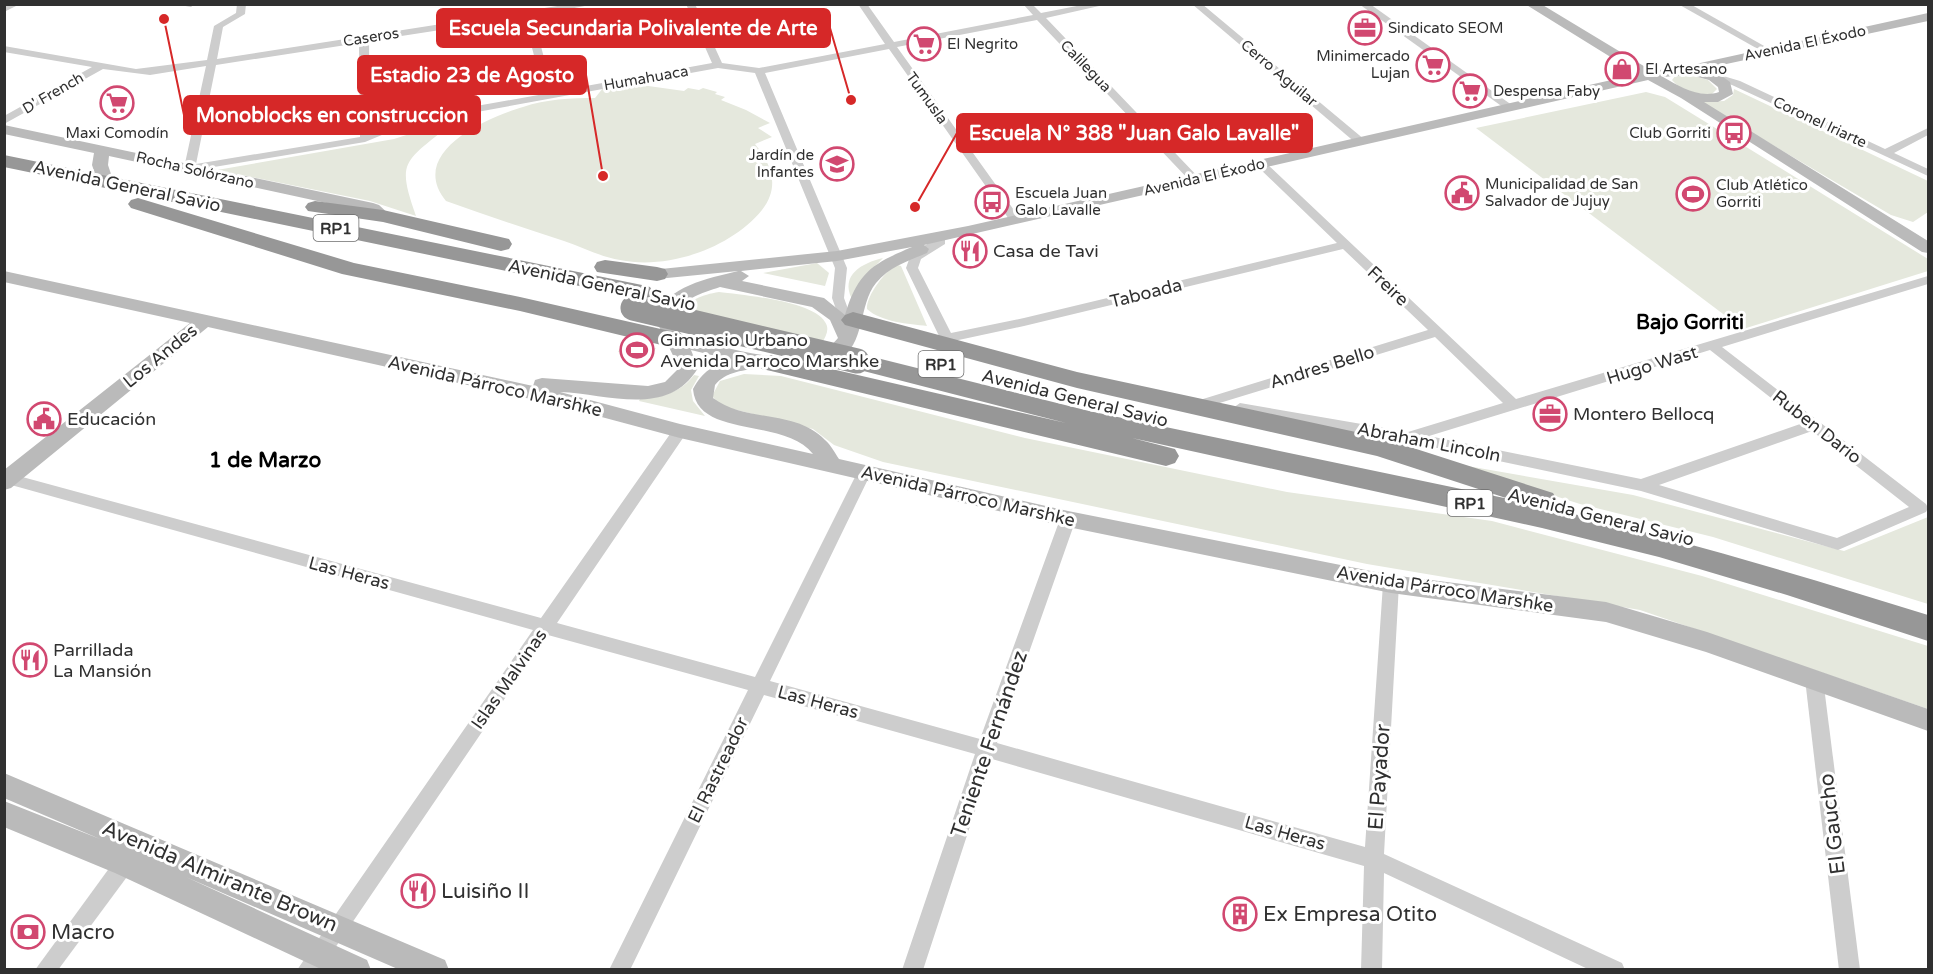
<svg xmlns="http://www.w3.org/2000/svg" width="1933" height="974" font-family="'Varela Round',sans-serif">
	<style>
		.green { fill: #e5e8dd }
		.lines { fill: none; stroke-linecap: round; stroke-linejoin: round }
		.street { fill: #cdcdcd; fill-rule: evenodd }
		.secondary { fill: #bababa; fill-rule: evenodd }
		.highway { fill: #979797; fill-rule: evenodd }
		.highway-bridge { stroke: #979797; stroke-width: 25 }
		.labels { text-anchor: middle; stroke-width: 6; stroke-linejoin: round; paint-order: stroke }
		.far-poi-label { font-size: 15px; fill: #303030; stroke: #fff; text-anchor: start }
		.far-street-label { font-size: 15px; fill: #303030; stroke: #fff }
		.shield { fill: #fff; stroke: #6e6e6e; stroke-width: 1.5 }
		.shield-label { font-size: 16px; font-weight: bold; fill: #303030 }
		.street-label { font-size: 18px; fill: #303030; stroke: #fff }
		.poi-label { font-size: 18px; fill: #303030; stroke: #fff; text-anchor: start }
		.neighbourhood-label { font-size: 20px; font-weight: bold; fill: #000; stroke: #fff }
		.quarter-label { font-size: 21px; font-weight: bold; fill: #000; stroke: #fff }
		.near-street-label { font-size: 21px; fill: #303030; stroke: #fff }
		.near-poi-label { font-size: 21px; fill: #303030; stroke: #fff; text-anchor: start }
		.leader { fill: none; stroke: #d62828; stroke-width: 2 }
		.callout-dot { fill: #d62828; stroke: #fff; stroke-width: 2 }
		.callout { fill: #d62828; stroke: #d62828; stroke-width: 2 }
		.callout-label { font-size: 20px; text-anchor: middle; font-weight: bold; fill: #fff }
	</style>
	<rect width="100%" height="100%" fill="#fff"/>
	<g class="green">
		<path d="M1687,74l21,6 9,9 -5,5c-14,1 -31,-3 -40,-14l4,-5z"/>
		<path d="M627,83l57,8 4,-3 11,2 4,-2 14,4 -2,2 10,3 -4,3 25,10 24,13 -12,5 14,9 -17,7c17,21 25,43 7,66 -31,38 -94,60 -142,50 -19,-3 -38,-13 -56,-19 -40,-13 -79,-26 -118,-40 -39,-48 39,-83 77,-94 23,-8 48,-9 72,-9l8,-10 19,2z"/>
		<polygon points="1734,89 1928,181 1928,212 1913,222 1891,215 1700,102 1724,101 1733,95"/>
		<polygon points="1646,92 1665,97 1928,259 1928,271 1743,329 1476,128"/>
		<path d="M443,126l1,4c-42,33 -46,34 -28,86l-46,-15 -153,-31 177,-31 37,-12z"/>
		<path d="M883,258l-23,24 -8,17c-12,-24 10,-36 31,-41z"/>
		<polygon points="817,263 829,273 825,286 763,273"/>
		<path d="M898,265l3,1 26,60c-18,-2 -46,-4 -60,-17 -1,-13 19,-40 31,-44z"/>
		<path d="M719,292c24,3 94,9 106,30 5,7 1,14 -3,21l-42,11 -77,-16 -12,-5 -10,-17c7,-17 21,-21 38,-24z"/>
		<polygon points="625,341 656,348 648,358 618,352"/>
		<polygon points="744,374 781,376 1025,438 1287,492 1492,521 1702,576 1928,646 1928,709 1640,610 1367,564 883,462 834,445 813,429 721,406 712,396 720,381"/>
		<path d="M694,375l5,1 -8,14 2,11 12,15 -66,-15 1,-2c20,-1 42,-7 54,-24z"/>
		<polygon points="1456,464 1633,495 1844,551 1928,517 1928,604 1713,537 1580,504"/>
	</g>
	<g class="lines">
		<g class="street">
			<polygon points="17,4 16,6 4,12 4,5"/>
			<polygon points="174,4 195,4 191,7"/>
			<path d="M237,4h9l-1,10 -22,13 -6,32 353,-55h25l-62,12 20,76 159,-29 -26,-59h9l27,59 37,5 126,-24 -27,-40h9l27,38 139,-27 -10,-11h9l9,9 46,-9h21l-62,14 155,162 -6,3 -4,-1 -154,-162 -140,27 124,173 -6,4 -4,-2 -122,-173 -124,24 82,195 -3,30 8,22 2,14 -7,4 -7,-4v-14l-8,-22 3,-30 -80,-195 -37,-5 -312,57 -41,17 -175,29 -6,-3 22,-102 -56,9 -47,-6 -99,55v-8l88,-49 -88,-15v-6l132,23 71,-9 7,-34 22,-13zM524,17l20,77 -141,25 -33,14 -1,-92zM359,43l1,94 -164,27 20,-99z"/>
			<polygon points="1192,4 1202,4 1365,140 1365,144 1357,144"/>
			<polygon points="1359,4 1370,4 1516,108 1507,110"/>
			<polygon points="1678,4 1690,4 1773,51 1765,53"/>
			<polygon points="1710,72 1740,81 1885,149 1928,128 1928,135 1894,153 1928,169 1928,176 1732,85 1707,77 1707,73"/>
			<path d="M1262,162l4,1 250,236 412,-123v8l-206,63 204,157 2,4 -2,4 -88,38 -197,-59 -232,-49 -169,-29 -7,-5 7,-5 168,29 95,-29 -68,-66 -222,68h-10l-2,-3 2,-3 225,-69 -85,-81 -319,77 -70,15 -1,7 -5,1 -7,-4 -1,-7 -34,-70 5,-14 26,-16h8v6l-24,15 -3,9 33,65 73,-15 313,-75 -79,-76 -2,-2zM1710,350l93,73 -162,56 -212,-43zM1812,431l97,76 -72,31 -178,-53z"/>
			<polygon points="680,426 687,431 685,435 557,623 755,677 859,469 869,469 871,473 770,681 980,739 1060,519 1063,515 1073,515 1076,519 997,743 1365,847 1383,584 1385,579 1391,577 1397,579 1399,584 1384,854 1622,963 1625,970 1590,970 1384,873 1382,970 1361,970 1364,866 992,759 923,970 902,970 975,754 764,695 630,970 609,970 748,690 548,635 320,970 297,970 533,630 4,483 4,472 541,618 675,427"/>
			<polygon points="1814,671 1820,674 1823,679 1860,970 1839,970 1805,679 1808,674"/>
			<polygon points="128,849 135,852 138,859 135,866 58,970 35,970 121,852"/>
		</g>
		<g class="secondary">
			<path d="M1525,4h16l111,67 30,-4 246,-54v8l-225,48 16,5 11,8 3,12 -15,8h-14l224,139v12l-6,-1 -241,-154 -33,-18 -724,165 5,4 -2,4c-19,8 -38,14 -51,30 -18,22 -10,62 -38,77 -35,18 -99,-4 -123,25l-2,13c33,25 82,11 112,42 6,5 10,13 14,19l229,52 323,64 215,27 101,30 221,77v22l-222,-79 -100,-30 -215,-29 -323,-66 -388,-89 -127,-34 -345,-77 -197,161 -7,2v-20l186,-147 -186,-41v-11l529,115 2,-6 7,-2 106,8 17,-4 14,-14 -24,-50c13,-33 52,-39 83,-47l-81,8 -6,-1 -3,-4 3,-4 186,-19 131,-25 670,-152zM1690,75l19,5 9,7 1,5c-20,7 -40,-6 -56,-15zM912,247c-40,17 -54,25 -67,68l-21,-17 -82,-17 7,-5 -8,-5 96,-10zM720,287l92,20 18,13 8,18c-31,39 -114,8 -156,-2l-9,-18c7,-19 29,-25 47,-31zM691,350l41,10c-19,5 -29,11 -39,29 4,50 91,28 120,65l-133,-30 -120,-32c49,2 108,26 138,-24z"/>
			<polygon points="4,125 373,203 379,205 391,216 383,221 368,212 109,156 108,165 113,180 105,185 97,180 92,165 94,153 4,134"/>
			<polygon points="4,773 445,960 449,970 400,970 186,877 367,960 371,970 323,970 115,873 4,827 4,801 100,839 4,798"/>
		</g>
		<g class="highway">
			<polygon points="4,155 642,285 650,287 653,292 650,297 642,299 4,167"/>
			<polygon points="138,198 354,263 520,297 674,332 682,334 686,340 682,346 674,348 520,311 342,274 131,208 128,204 131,200"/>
			<polygon points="315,201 383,210 509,239 512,244 509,249 501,251 383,222 308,211 305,207 308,203"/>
			<polygon points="605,260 657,267 665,269 668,274 665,279 657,281 597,272 594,267 597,262"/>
			<path d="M853,312l224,60 302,65 174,56 4,7 -7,8c128,31 253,68 378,107v26l-141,-46 -128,-38 -117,-29 -410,-90 43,11 4,7 -4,7 -9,3 -395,-95 -9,-2 -3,-6 3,-6 9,-2 295,68 -218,-56 -3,-6 3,-6 9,-2 232,58 420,88 -132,-43 -300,-68 -232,-63 -4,-5 4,-5z"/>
		</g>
		<polyline class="highway-bridge" points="633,308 857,361"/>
	</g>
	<defs>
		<g id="office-ring" transform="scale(1.725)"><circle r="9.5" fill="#fff" stroke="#d14870" stroke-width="1.5"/><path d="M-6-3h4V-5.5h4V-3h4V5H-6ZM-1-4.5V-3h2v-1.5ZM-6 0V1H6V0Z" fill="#d14870"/></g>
		<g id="supermarket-ring" transform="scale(1.725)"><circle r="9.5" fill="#fff" stroke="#d14870" stroke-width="1.5"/><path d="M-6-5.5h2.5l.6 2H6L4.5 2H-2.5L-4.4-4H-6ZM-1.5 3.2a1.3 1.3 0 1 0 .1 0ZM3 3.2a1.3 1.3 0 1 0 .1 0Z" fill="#d14870"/></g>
		<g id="shop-ring" transform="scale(1.725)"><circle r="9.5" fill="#fff" stroke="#d14870" stroke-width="1.5"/><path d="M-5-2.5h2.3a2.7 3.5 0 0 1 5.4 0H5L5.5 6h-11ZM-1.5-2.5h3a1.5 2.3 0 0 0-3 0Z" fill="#d14870"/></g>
		<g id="bus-ring" transform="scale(1.725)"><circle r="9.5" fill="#fff" stroke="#d14870" stroke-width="1.5"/><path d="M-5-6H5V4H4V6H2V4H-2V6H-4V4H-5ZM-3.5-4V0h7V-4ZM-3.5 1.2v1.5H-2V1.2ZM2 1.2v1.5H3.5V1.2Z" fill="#d14870"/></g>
		<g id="school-ring" transform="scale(1.725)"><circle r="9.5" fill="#fff" stroke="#d14870" stroke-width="1.5"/><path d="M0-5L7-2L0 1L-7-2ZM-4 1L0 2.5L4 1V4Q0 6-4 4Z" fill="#d14870"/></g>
		<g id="civic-ring" transform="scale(1.725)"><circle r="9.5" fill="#fff" stroke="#d14870" stroke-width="1.5"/><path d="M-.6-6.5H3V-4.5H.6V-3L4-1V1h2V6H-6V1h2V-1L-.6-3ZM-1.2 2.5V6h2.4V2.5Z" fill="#d14870"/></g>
		<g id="stadium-ring" transform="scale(1.725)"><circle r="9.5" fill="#fff" stroke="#d14870" stroke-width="1.5"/><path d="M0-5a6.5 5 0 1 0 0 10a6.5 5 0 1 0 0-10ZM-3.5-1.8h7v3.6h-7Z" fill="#d14870"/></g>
		<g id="restaurant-ring" transform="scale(1.725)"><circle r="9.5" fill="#fff" stroke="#d14870" stroke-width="1.5"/><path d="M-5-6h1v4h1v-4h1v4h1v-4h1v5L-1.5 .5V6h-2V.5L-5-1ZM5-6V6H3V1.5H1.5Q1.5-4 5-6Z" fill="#d14870"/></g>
		<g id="building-ring" transform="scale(1.725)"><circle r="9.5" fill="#fff" stroke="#d14870" stroke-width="1.5"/><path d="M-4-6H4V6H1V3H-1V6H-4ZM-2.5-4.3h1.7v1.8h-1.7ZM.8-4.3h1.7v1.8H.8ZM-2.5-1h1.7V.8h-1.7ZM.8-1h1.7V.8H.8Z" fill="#d14870"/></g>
		<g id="bank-ring" transform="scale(1.725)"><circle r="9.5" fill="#fff" stroke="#d14870" stroke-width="1.5"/><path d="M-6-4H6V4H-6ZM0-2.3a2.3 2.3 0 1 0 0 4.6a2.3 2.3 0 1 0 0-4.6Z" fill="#d14870"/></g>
	</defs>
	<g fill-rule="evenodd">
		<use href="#office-ring" x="1365" y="28"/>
		<use href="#supermarket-ring" x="924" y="44"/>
		<use href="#supermarket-ring" x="1433" y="65"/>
		<use href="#shop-ring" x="1622" y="69"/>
		<use href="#supermarket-ring" x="1470" y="91"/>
		<use href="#supermarket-ring" x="117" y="103"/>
		<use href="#bus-ring" x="1734" y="133"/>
		<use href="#school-ring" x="837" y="164"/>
		<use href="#civic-ring" x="1462" y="193"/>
		<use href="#stadium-ring" x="1693" y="194"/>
		<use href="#bus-ring" x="992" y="202"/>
		<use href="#restaurant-ring" x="970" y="251"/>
		<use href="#stadium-ring" x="637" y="350"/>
		<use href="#office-ring" x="1550" y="414"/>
		<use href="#civic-ring" x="44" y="419"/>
		<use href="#restaurant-ring" x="30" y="660"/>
		<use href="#restaurant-ring" x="418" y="891"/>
		<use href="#building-ring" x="1240" y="914"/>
		<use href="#bank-ring" x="28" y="932"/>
	</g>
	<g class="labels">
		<g class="far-poi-label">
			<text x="1388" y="33">Sindicato SEOM</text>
			<text x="947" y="49">El Negrito</text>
			<text x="1410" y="61" text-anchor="end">Minimercado<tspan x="1410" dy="17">Lujan</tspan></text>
			<text x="1645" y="74">El Artesano</text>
			<text x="1493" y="96">Despensa Faby</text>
			<text x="117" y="138" text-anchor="middle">Maxi Comodín</text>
			<text x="1711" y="138" text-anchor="end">Club Gorriti</text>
			<text x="814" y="160" text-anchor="end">Jardín de<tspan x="814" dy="17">Infantes</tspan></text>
			<text x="1485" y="189">Municipalidad de San<tspan x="1485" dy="17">Salvador de Jujuy</tspan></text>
			<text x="1716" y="190">Club Atlético<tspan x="1716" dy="17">Gorriti</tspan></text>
			<text x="1015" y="198">Escuela Juan<tspan x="1015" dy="17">Galo Lavalle</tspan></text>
		</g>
		<g class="far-street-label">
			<text transform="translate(371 37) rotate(-9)" y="5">Caseros</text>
			<text transform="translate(1805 43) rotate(-12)" y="5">Avenida El Éxodo</text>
			<text transform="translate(1086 66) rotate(46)" y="5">Calilegua</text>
			<text transform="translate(1279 73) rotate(40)" y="5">Cerro Aguilar</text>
			<text transform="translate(646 78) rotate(-10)" y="5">Humahuaca</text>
			<text transform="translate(53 93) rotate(-30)" y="5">D' French</text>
			<text transform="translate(927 98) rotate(54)" y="5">Tumusla</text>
			<text transform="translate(1820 122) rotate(25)" y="5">Coronel Iriarte</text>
			<text transform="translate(195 170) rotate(13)" y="5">Rocha Solórzano</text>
			<text transform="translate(1204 177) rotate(-13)" y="5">Avenida El Éxodo</text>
		</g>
		<g class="shield">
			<rect x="313.5" y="215" width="45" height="26" rx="4.5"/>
			<rect x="918.5" y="351" width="45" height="26" rx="4.5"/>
			<rect x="1447.5" y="490" width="45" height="26" rx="4.5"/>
		</g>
		<g class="shield-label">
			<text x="336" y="234">RP1</text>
			<text x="941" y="370">RP1</text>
			<text x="1470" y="509">RP1</text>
		</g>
		<g class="street-label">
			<text transform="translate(127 186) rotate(12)" y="6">Avenida General Savio</text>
			<text transform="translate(602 285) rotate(12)" y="6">Avenida General Savio</text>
			<text transform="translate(1388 286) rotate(43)" y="6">Freire</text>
			<text transform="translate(1146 293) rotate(-14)" y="6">Taboada</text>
			<text transform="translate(160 356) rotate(-39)" y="6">Los Andes</text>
			<text transform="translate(1652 365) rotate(-17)" y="6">Hugo Wast</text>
			<text transform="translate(1322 367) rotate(-17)" y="6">Andres Bello</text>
			<text transform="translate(495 386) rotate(13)" y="6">Avenida Párroco Marshke</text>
			<text transform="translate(1075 398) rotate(14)" y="6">Avenida General Savio</text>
			<text transform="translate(1817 427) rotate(38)" y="6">Ruben Dario</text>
			<text transform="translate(1429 442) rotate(11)" y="6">Abraham Lincoln</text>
			<text transform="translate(968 496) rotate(13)" y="6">Avenida Párroco Marshke</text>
			<text transform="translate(1601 517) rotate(14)" y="6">Avenida General Savio</text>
			<text transform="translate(349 573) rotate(15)" y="6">Las Heras</text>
			<text transform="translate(1445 589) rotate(9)" y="6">Avenida Párroco Marshke</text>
			<text transform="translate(509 679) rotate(-55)" y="6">Islas Malvinas</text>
			<text transform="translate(818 702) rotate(15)" y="6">Las Heras</text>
			<text transform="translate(718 770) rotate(-64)" y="6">El Rastreador</text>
			<text transform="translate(1285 833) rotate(16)" y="6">Las Heras</text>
		</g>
		<g class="poi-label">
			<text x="993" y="257">Casa de Tavi</text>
			<text x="660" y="346">Gimnasio Urbano<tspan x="660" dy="21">Avenida Parroco Marshke</tspan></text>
			<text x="1573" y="420">Montero Bellocq</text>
			<text x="67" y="425">Educación</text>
			<text x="53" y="656">Parrillada<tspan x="53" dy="21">La Mansión</tspan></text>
		</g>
		<g class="neighbourhood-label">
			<text x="1690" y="329">Bajo Gorriti</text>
		</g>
		<g class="quarter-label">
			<text x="265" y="467">1 de Marzo</text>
		</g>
		<g class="near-street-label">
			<text transform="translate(989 744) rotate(-71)" y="7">Teniente Fernández</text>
			<text transform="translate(1379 777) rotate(-86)" y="7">El Payador</text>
			<text transform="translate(1832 824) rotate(-97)" y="7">El Gaucho</text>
			<text transform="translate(220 876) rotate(23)" y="7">Avenida Almirante Brown</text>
		</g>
		<g class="near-poi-label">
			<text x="441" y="898">Luisiño II</text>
			<text x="1263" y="921">Ex Empresa Otito</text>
			<text x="51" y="939">Macro</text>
		</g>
	</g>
	<path class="leader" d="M851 100L830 28M603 176L586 75M164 19L184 115M915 207L957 133"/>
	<g class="callout-dot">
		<circle cx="851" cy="100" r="6"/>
		<circle cx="603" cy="176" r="6"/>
		<circle cx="164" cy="19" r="6"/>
		<circle cx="915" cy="207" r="6"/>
	</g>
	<g class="callout">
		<rect x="437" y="9" width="393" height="38" rx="6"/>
		<rect x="358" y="56" width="228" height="38" rx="6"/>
		<rect x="184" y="96" width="296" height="38" rx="6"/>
		<rect x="957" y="114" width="355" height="38" rx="6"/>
	</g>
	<g class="callout-label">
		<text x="633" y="35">Escuela Secundaria Polivalente de Arte</text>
		<text x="472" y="82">Estadio 23 de Agosto</text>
		<text x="332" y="122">Monoblocks en construccion</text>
		<text x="1134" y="140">Escuela N° 388 "Juan Galo Lavalle"</text>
	</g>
	<rect width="1933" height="974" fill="none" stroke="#303030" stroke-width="12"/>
</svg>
